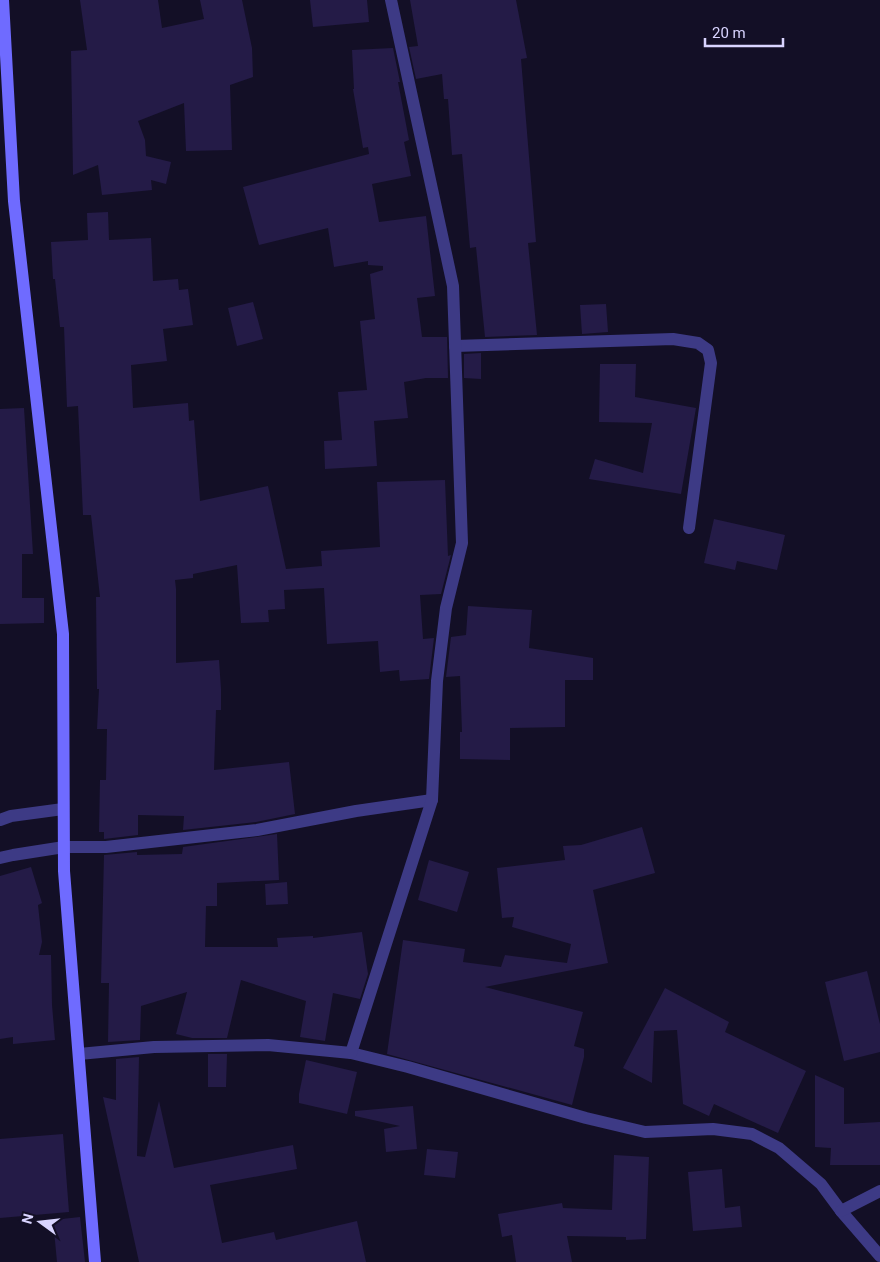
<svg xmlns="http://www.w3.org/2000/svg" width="880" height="1262" font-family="Roboto,sans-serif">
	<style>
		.building { fill: #241b47 }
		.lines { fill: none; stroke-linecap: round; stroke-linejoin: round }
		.street { stroke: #3d3a85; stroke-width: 12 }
		.secondary { stroke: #6f6bff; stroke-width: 12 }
	</style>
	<rect width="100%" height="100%" fill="#130f26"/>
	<g class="building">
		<polygon points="80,0 158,0 162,28 204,19 200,0 242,0 252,48 253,77 230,85 232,150 186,151 184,103 138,121 145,140 146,156 171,162 166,184 151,180 152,190 102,195 98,165 73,175 71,51 87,50"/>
		<polygon points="310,0 367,0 369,22 313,27"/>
		<polygon points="410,0 516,0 527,58 521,59 536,242 528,243 537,335 485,337 476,247 470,248 462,154 452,155 448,99 444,99 442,74 416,79 409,47 418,46"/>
		<polygon points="393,48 400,82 398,82 409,140 404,142 411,176 372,184 379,222 426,216 435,296 417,298 422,337 447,337 448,378 426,378 404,382 408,418 374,421 377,466 325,469 324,441 342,440 338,392 367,390 360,321 375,319 370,274 383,270 383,266 368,265 368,261 334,267 328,228 259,245 243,187 369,154 368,147 363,148 353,89 354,89 352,50"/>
		<polygon points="108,212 109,240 151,238 153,281 178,279 179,290 188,289 193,325 163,329 167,361 131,365 133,408 188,403 189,421 194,420 200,501 268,486 286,569 322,566 321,551 380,547 377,482 445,480 448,556 451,555 441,594 420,595 423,639 434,638 429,679 400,681 399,670 380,672 378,641 327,644 324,588 284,590 285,609 268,610 269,622 241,623 237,565 193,574 193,578 175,580 176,589 176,663 219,660 221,689 221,710 216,710 214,770 289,762 295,814 256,822 183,830 184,816 138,815 138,835 104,839 104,832 99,832 100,780 106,780 107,729 97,729 99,689 97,689 96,597 100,597 91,515 83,515 78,406 67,407 64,327 60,327 55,279 53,279 51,242 88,240 87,213"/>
		<polygon points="253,302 263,339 237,346 228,308"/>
		<polygon points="606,304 608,332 582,334 580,305"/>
		<polygon points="481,353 481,379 464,378 464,354"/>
		<polygon points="600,364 636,364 635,397 696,408 681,494 589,479 595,459 643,473 652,423 599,422"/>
		<polygon points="24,408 33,554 22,554 22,598 44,598 44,623 0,624 0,409"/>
		<polygon points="714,519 785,535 777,570 737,561 735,570 704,563"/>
		<polygon points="468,606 532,610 529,648 593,658 593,680 565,680 565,727 510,728 510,760 460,759 460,732 462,732 460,676 446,677 451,637 466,635"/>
		<polygon points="642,827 655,873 593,890 608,963 485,987 583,1012 574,1046 584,1049 584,1057 572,1105 387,1054 403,940 465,949 463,962 501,967 505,955 567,963 571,944 512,927 514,917 502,918 497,868 565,860 563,846 581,845"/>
		<polygon points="277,834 279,880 217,883 217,906 206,906 205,947 278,947 277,938 313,936 313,938 362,932 368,974 360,999 333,993 325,1041 300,1037 306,1001 241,980 227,1038 192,1038 176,1034 187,992 141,1006 140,1040 108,1042 109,983 101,983 104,855 137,852 137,855 182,854 183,847"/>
		<polygon points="429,860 469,872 457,912 418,900"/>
		<polygon points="31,867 42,903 38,905 42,942 39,955 51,955 52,1005 55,1040 13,1044 13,1037 0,1039 0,876"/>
		<polygon points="287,882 288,904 266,905 265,884"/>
		<polygon points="867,971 880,1024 880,1052 844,1061 825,982"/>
		<polygon points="665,988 729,1022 725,1032 806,1071 778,1133 714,1104 709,1116 683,1104 677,1030 654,1031 652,1083 623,1068"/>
		<polygon points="208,1054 227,1054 226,1087 208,1087"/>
		<polygon points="139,1057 137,1156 145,1157 159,1101 174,1168 293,1145 297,1169 210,1185 222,1243 274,1232 276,1240 357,1221 366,1262 139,1262 103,1097 116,1100 116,1059"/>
		<polygon points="306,1060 357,1072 347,1114 299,1103 299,1094"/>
		<polygon points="815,1075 844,1088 844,1124 880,1122 880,1165 830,1165 831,1148 815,1147"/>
		<polygon points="413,1106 417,1149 386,1152 384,1129 400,1126 355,1116 355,1111"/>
		<polygon points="63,1134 69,1212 0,1218 0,1139"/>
		<polygon points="427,1149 458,1152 455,1178 424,1175"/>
		<polygon points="614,1155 649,1157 646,1239 626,1240 626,1237 567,1236 572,1262 516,1262 512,1235 502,1237 498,1214 562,1203 563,1208 612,1210"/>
		<polygon points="722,1169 725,1208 740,1206 742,1227 693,1231 688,1172"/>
		<polygon points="80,1217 85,1262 57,1262 53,1220"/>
	</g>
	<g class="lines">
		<g class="street">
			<polyline points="455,346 673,339 698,343 708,350 711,363 689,528"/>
			<polyline points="0,820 11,816 63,809"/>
			<polyline points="0,858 13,855 64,847 106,847 257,830 356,811 432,800"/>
			<polyline points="351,1053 408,1067 586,1118 645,1132 713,1129 752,1134 779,1148 821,1184 841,1211 880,1256"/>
			<polyline points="79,1054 154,1047 268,1045 351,1053 432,800 437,681 446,608 462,543 453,286 391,0"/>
			<polyline points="841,1211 880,1191"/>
		</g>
		<polyline class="secondary" points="3,0 14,201 63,634 64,871 95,1262"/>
	</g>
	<g transform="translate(40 1222) rotate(285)" stroke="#130f26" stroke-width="4" paint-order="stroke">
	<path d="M0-4L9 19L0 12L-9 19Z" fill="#d9d4ff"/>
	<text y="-8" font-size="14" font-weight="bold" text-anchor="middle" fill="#d9d4ff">N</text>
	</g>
	<path d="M705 38v8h78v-8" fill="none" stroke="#d9d4ff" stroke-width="2.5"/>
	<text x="712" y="38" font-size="15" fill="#d9d4ff" stroke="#130f26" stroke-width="4" paint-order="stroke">20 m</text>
</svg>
